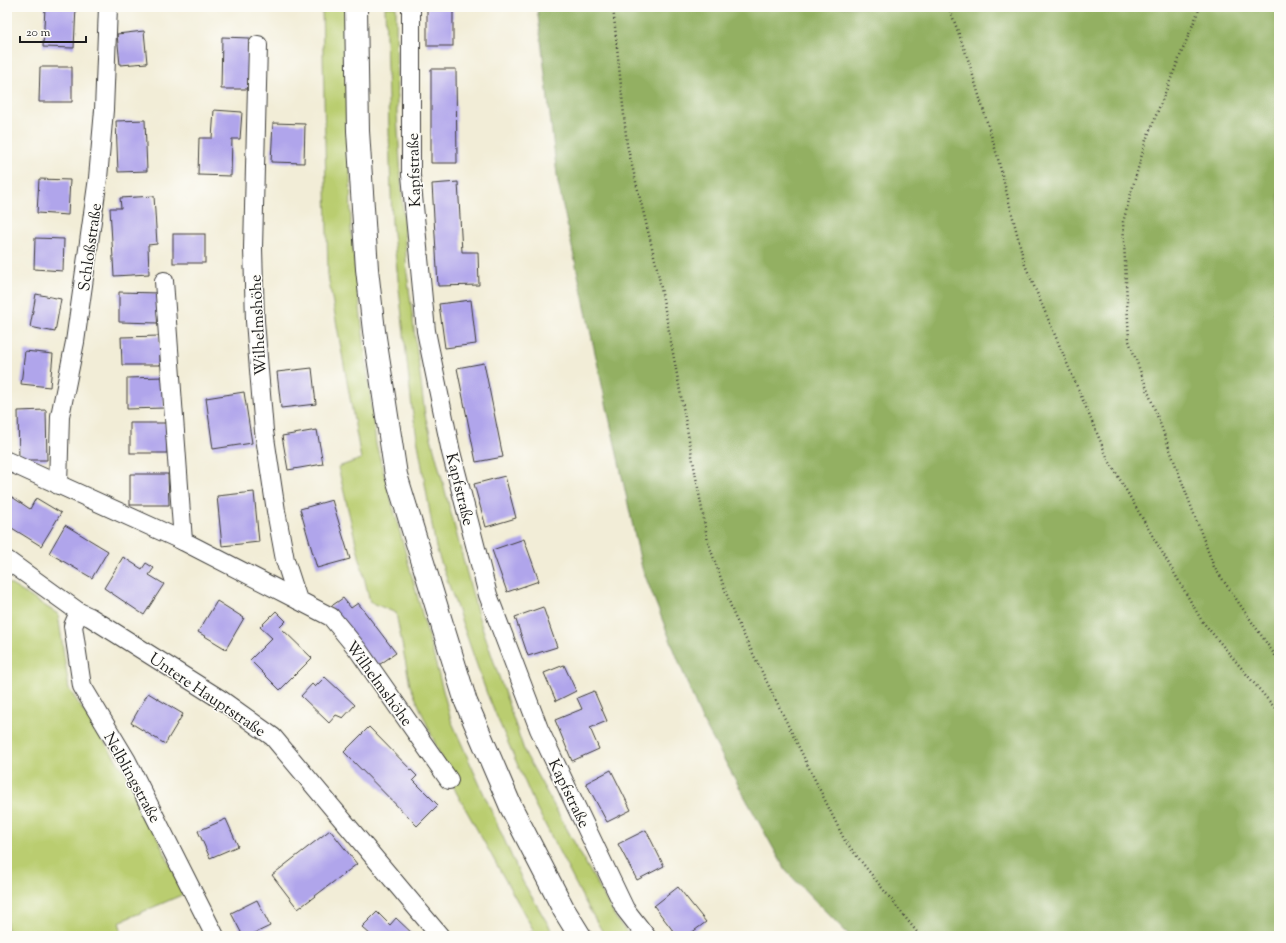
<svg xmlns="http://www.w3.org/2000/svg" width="1286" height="943" font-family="'Sorts Mill Goudy',serif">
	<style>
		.green { fill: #bacd70; stroke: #6b7446 }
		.forest { fill: #93b062; stroke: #58663f }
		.building { fill: #b0a5eb }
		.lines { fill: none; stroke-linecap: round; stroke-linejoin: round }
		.minor-casing { stroke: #3c3b38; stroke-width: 20 }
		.primary-casing { stroke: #3c3b38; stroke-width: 24 }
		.path { stroke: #3c3b38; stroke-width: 2.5; stroke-dasharray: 1 3; stroke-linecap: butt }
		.minor { stroke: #fff; stroke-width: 18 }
		.primary { stroke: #fff; stroke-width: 22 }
		.labels { text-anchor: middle; stroke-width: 3; stroke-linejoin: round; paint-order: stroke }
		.street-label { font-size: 16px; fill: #1c1c1c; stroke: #fdfcf7 }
	</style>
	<rect width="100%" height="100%" fill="#fdfcf7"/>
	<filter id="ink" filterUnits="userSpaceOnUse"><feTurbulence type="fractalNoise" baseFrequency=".025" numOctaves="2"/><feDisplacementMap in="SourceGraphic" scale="8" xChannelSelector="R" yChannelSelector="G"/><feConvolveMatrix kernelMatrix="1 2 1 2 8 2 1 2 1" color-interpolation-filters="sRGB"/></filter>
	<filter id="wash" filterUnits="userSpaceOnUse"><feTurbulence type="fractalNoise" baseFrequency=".012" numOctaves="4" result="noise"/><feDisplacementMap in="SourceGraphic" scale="16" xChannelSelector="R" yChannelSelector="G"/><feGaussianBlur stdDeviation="0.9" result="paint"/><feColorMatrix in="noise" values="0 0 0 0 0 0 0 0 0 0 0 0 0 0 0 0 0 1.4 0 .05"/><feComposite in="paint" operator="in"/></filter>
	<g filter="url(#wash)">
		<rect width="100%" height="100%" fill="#f2edd7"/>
		<g class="green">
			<polygon points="322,7 348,7 351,232 376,444 451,720 523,882 555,936 520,936 534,931 456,792 410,685 396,613 370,602 338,467 361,459 328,276"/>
			<polygon points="385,7 396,7 397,114 407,273 425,415 478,615 525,753 617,920 630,936 605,936 584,900 534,803 487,694 436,548 412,408 392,224"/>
			<polygon points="7,582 58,614 69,689 131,782 184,894 119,922 123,936 7,936"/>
		</g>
		<polygon class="forest" points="537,7 1279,7 1279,936 850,936 786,871 701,718 642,568 558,183"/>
		<g id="blocks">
			<g class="building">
				<polygon points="45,7 76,7 74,48 43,47"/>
				<rect x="427" y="7" width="26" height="39"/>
				<polygon points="144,31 147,63 120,65 117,34"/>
				<polygon points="222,37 249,38 248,89 221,89"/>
				<polygon points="40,67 72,67 72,102 39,102"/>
				<polygon points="431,69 456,69 457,163 431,163"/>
				<polygon points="214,110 242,112 240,139 232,139 231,176 198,175 199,138 212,138"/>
				<polygon points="145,120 147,171 118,172 116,121"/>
				<polygon points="273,123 305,124 304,163 271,162"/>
				<polygon points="39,179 70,180 68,215 37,213"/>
				<polygon points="458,182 462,252 478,252 479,285 438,286 432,184"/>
				<polygon points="154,196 157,244 148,245 149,274 114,276 110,208 121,208 120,198"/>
				<rect x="173" y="234" width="32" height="29"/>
				<polygon points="35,238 64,239 63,271 34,269"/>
				<polygon points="119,292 158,293 158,323 119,322"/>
				<polygon points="36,294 61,299 55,332 30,327"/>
				<polygon points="471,300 476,344 445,348 439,304"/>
				<polygon points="160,336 160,365 122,365 121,337"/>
				<polygon points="25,351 53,354 50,387 21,384"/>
				<polygon points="484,363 503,457 476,462 457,368"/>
				<polygon points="312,368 316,404 281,408 277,372"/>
				<polygon points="164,377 164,408 127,409 127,378"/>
				<polygon points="244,392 252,443 213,449 206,398"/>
				<polygon points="46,410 47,460 19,460 18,411"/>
				<rect x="130" y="423" width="37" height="30"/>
				<polygon points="317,430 323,464 288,470 282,436"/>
				<polygon points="130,474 168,474 169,505 130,505"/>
				<polygon points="505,476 516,518 486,527 474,484"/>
				<polygon points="254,492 259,542 222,546 217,496"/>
				<polygon points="9,495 30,509 36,498 61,513 41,546 7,525 7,499"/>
				<polygon points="332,500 350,559 317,568 300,509"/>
				<polygon points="65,525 108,551 92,578 49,553"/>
				<polygon points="524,539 539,581 507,592 492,550"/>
				<polygon points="123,557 142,569 146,563 154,568 149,575 164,584 144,615 104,588"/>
				<polygon points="343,598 351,608 358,603 396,653 376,667 330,607"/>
				<polygon points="217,601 244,618 226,649 198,632"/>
				<polygon points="543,607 557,647 528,656 515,617"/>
				<polygon points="276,611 286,621 280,627 312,658 280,690 250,660 272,638 260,627"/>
				<polygon points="564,665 576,691 556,701 544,673"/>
				<polygon points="325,677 355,705 343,718 336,715 329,723 301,696 312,684 315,687"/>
				<polygon points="594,691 607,721 590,728 599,749 572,761 555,720 582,709 577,698"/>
				<polygon points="148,693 183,714 165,744 131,723"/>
				<polygon points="369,727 417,776 413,780 438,805 417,826 344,752"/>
				<polygon points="611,770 631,810 607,822 586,783"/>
				<polygon points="226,819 238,846 210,858 198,831"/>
				<polygon points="330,830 357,864 298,909 272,875"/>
				<polygon points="646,830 664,866 637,880 618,844"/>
				<polygon points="678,887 706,922 687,936 677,936 654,906"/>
				<polygon points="257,900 270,926 249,936 243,936 231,913"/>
				<polygon points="377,912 390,925 396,918 415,936 372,936 362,927"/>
			</g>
		</g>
	</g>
	<g filter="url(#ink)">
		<use href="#blocks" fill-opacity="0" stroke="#3c3b38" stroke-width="1"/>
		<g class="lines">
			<g class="minor-casing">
				<g id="minor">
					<polyline points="411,7 411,175 426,331 451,452 488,595 539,729 625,909 646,936"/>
					<polyline points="258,45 253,248 255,321 264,431 276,511 285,560 298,600 331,617 358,650 449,780"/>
					<polyline points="164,281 183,541 298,600"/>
					<polyline points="7,461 183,541"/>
					<polyline points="58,485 60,416 75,342 98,178 104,110 108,7"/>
					<polyline points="7,560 79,612 90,617 220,699 273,737 440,936"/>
					<polyline points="79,612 73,626 82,686 127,761 215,936"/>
				</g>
			</g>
			<g class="primary-casing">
				<polyline id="primary" points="356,7 358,131 367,269 374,331 396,475 466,702 511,807 564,910 580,936"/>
			</g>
			<g class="path">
				<polyline points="613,7 627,145 658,272 708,542 734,615 845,841 920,936"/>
				<polyline points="949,7 968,59 997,155 1025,265 1108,459 1202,621 1279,713"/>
				<polyline points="1200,7 1146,140 1123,222 1129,341 1214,567 1279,661"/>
				<polyline points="1279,260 1276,336 1279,346"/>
			</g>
			<use href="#minor" class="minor"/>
			<use href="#primary" class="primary"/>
		</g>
	</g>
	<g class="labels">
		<g class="street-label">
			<text transform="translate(413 170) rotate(-92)" y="6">Kapfstraße</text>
			<text transform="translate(89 247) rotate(-82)" y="6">Schloßstraße</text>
			<text transform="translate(257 325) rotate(-93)" y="6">Wilhelmshöhe</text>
			<text transform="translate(461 489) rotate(76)" y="6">Kapfstraße</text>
			<text transform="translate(380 683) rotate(54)" y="6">Wilhelmshöhe</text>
			<text transform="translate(208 694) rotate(34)" y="6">Untere Hauptstraße</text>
			<text transform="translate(133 777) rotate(61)" y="6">Nelblingstraße</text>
			<text transform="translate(570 793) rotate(64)" y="6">Kapfstraße</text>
		</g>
	</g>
	<rect width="1286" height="943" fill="none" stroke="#fdfcf7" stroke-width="24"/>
	<path d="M20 36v6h66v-6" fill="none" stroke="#1c1c1c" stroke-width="2"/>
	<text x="26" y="36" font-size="12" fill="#1c1c1c" stroke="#fdfcf7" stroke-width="3" paint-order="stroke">20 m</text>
</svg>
